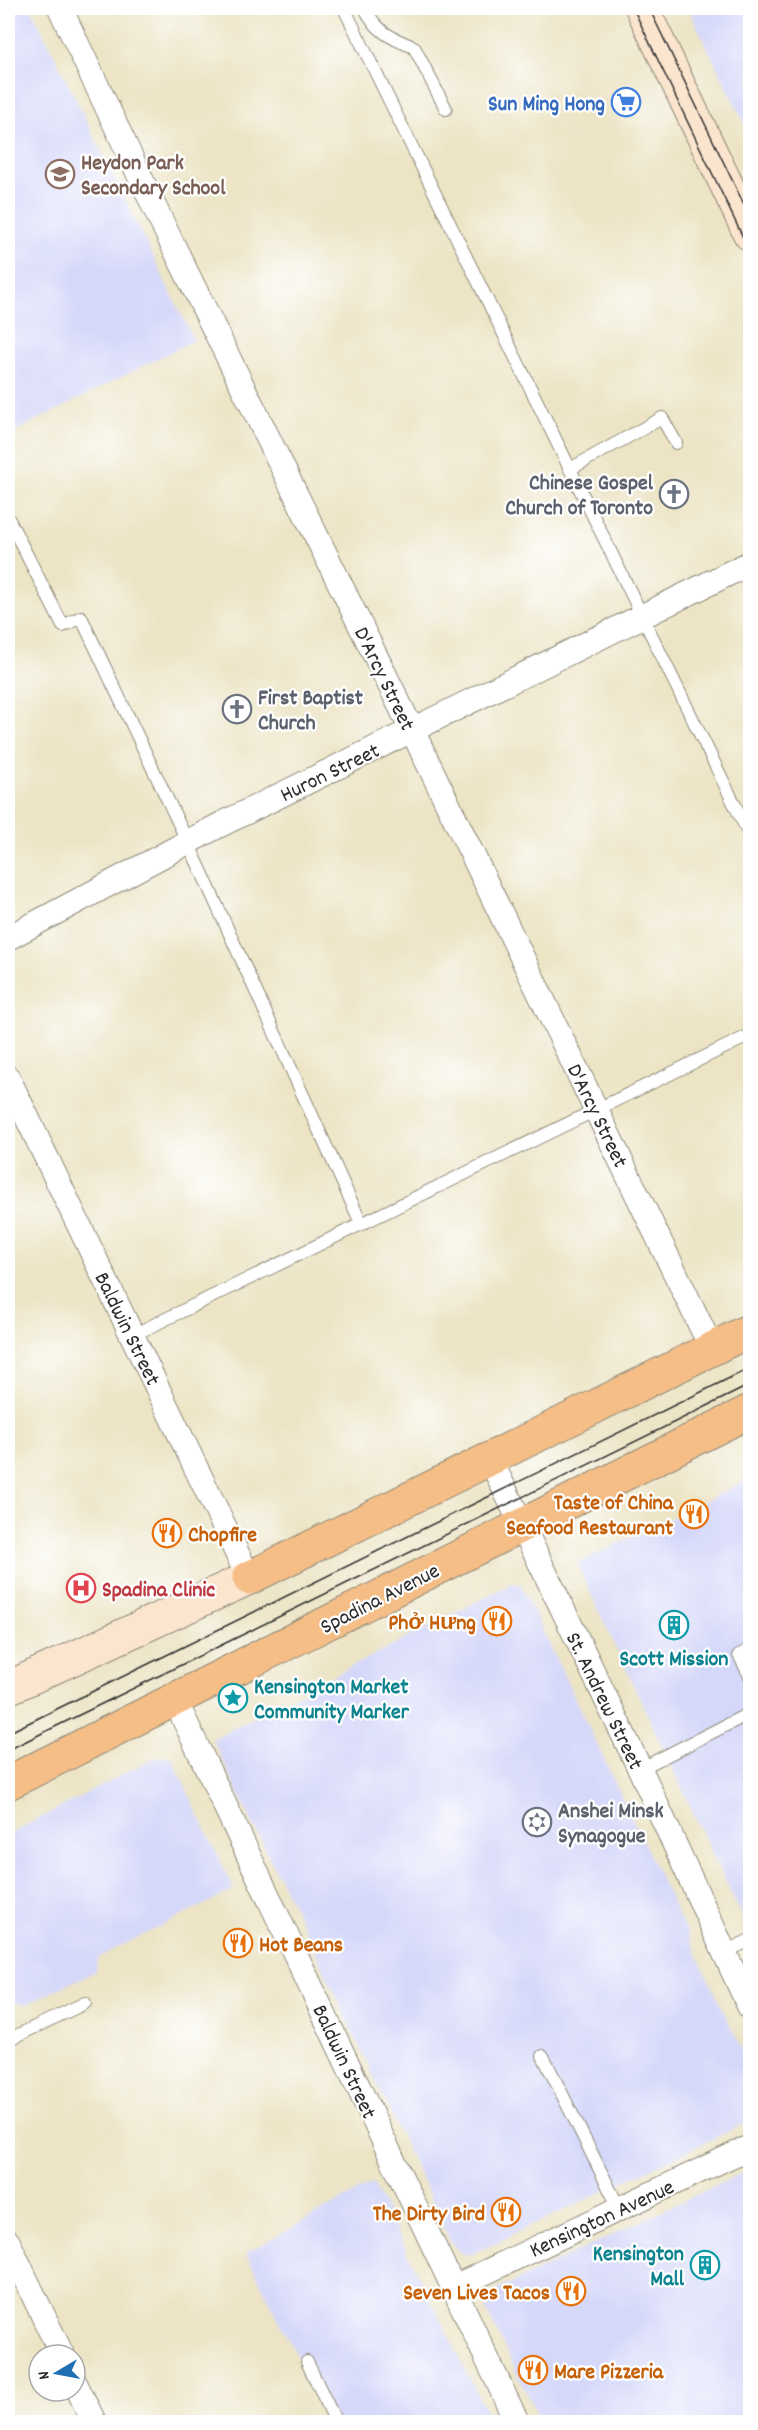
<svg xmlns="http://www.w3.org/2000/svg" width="758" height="2430" font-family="Dekko,sans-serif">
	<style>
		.built { fill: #d5d8f9 }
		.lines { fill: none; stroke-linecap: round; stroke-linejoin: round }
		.lane-casing { stroke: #8c8878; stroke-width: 14 }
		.street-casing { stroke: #8c8878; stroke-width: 26 }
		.secondary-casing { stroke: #8c8878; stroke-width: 35 }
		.primary-casing { stroke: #8c8878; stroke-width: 35 }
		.lane { stroke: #fff; stroke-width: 12 }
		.street { stroke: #fff; stroke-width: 24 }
		.secondary { stroke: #fbe5cf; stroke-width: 33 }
		.primary { stroke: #f6be87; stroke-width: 33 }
		.tram { stroke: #2b2b2b; stroke-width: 1.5 }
		.labels { text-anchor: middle; stroke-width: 4.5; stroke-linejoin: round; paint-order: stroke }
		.shop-label { font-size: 22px; font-weight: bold; fill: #366cbe; stroke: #fff; text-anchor: end }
		.education-label { font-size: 22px; font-weight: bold; fill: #785e54; stroke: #fff; text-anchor: start }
		.worship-label { font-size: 22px; font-weight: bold; fill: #5b616d; stroke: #fff; text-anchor: start }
		.street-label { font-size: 22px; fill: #2b2b2b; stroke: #fff }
		.food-label { font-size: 22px; font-weight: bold; fill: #c56008; stroke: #fff; text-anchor: end }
		.health-label { font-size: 22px; font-weight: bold; fill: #be3a42; stroke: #fff; text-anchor: start }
		.culture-label { font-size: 22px; font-weight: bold; fill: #0d838f; stroke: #fff }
	</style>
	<rect width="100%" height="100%" fill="#fff"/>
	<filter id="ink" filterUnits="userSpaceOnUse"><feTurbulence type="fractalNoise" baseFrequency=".0167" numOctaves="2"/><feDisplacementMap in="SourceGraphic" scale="12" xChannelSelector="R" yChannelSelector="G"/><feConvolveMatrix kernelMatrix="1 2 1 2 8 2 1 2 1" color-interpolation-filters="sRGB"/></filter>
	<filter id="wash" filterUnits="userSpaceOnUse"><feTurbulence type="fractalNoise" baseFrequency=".008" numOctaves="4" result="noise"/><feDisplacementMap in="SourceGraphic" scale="24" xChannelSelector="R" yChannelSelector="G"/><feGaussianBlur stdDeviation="1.35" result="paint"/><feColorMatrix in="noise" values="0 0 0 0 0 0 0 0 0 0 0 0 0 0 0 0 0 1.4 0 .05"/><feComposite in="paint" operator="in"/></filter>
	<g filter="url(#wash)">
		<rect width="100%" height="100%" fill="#ece4c5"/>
		<g class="built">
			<polygon points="8,8 31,8 194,340 8,435"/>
			<polygon points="688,8 750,8 750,134"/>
			<polygon points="750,1479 750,1658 746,1660 750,1669 750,1943 743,1919 577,1564"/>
			<polygon points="513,1583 521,1585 750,2066 750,2121 470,2255 460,2253 450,2241 325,1972 212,1739"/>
			<polygon points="171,1756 234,1890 99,1957 95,1971 27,2004 8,2002 8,1835 152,1759"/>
			<polygon points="750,2169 750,2422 541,2422 486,2310 487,2299 497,2290"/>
			<polygon points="373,2183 491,2422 329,2422 246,2253"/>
		</g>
	</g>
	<g filter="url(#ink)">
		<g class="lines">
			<g class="lane-casing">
				<g id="lane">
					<polyline points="344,8 750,836"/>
					<path d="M365,8c11,23 25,30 49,39l32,62"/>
					<polyline points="570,469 662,418 676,443"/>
					<polyline points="8,518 63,626 81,617 199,866 361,1223"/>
					<polyline points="133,1335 750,1035"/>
					<polyline points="750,1650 739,1655 750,1676"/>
					<polyline points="640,1769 750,1713"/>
					<polyline points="725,1952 750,1940"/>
					<polyline points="8,2040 85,2003"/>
					<polyline points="543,2056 619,2208"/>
					<polyline points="307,2362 336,2422"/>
				</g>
			</g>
			<g class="street-casing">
				<g id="street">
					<polyline points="60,8 162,223 412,730 712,1349"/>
					<polyline points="8,938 218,826 750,563"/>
					<polyline points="8,1078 249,1578"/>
					<polyline points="490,1459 640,1769 750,2008"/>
					<polyline points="175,1700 517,2422"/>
					<polyline points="8,2242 62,2355"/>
					<polyline points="452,2288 750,2147"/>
					<polyline points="75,2383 94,2422"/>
				</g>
			</g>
			<g class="secondary-casing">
				<g id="secondary">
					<polyline points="642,8 750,234"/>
					<polyline points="8,1688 249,1578"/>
				</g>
			</g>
			<g class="primary-casing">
				<g id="primary">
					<polyline points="249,1578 750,1330"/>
					<polyline points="8,1783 750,1411"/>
				</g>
			</g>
			<use href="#lane" class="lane"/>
			<use href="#street" class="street"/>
			<use href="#secondary" class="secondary"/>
			<use href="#primary" class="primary"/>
			<g class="tram">
				<polyline points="633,8 750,252"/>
				<polyline points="649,8 750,217"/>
				<polyline points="8,1733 750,1368"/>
				<polyline points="8,1750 750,1385"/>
			</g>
		</g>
	</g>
	<defs>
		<g id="supermarket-ring" transform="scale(1.5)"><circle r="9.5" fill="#fff" stroke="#3f7fe0" stroke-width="1.5"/><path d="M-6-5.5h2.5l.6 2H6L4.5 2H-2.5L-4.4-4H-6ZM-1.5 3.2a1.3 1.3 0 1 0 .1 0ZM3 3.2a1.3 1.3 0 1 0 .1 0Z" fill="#3f7fe0"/></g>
		<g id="school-ring" transform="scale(1.5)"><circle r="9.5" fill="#fff" stroke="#8d6e63" stroke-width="1.5"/><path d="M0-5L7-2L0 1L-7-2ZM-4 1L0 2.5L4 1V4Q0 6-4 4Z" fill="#8d6e63"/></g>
		<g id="church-ring" transform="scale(1.5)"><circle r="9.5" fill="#fff" stroke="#6b7280" stroke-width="1.5"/><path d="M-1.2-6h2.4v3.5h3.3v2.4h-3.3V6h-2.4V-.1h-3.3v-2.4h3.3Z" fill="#6b7280"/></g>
		<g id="restaurant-ring" transform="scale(1.5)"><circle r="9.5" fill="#fff" stroke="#e8710a" stroke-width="1.5"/><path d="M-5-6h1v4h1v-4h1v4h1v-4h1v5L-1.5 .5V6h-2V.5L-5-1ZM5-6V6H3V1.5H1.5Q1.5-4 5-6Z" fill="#e8710a"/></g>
		<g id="hospital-ring" transform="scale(1.5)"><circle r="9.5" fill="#fff" stroke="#e0444e" stroke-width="1.5"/><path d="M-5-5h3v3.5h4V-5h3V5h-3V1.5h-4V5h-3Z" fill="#e0444e"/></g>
		<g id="building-ring" transform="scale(1.5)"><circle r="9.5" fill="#fff" stroke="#0f9aa8" stroke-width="1.5"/><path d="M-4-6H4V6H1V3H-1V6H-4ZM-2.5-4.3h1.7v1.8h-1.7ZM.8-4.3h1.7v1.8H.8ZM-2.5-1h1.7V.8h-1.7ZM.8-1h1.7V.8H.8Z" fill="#0f9aa8"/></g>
		<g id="sight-ring" transform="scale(1.5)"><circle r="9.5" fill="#fff" stroke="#0f9aa8" stroke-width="1.5"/><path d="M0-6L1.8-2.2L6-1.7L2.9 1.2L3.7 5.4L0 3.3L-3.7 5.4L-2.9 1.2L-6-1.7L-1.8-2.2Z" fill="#0f9aa8"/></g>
		<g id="synagogue-ring" transform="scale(1.5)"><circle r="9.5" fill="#fff" stroke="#6b7280" stroke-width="1.5"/><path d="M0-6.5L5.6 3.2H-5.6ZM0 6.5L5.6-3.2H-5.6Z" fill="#6b7280"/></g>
	</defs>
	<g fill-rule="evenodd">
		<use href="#supermarket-ring" x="626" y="102"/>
		<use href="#school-ring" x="60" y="174"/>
		<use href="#church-ring" x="674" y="494"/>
		<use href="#church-ring" x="237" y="709"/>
		<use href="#restaurant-ring" x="694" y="1514"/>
		<use href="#restaurant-ring" x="167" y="1533"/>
		<use href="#hospital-ring" x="81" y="1588"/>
		<use href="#restaurant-ring" x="497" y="1621"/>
		<use href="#building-ring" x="674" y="1625"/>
		<use href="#sight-ring" x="233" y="1698"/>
		<use href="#synagogue-ring" x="537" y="1822"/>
		<use href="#restaurant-ring" x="238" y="1943"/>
		<use href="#restaurant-ring" x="506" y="2212"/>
		<use href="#building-ring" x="705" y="2265"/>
		<use href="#restaurant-ring" x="571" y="2291"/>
		<use href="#restaurant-ring" x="533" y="2370"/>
	</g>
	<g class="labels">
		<g class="shop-label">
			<text x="605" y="110">Sun Ming Hong</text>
		</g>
		<g class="education-label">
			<text x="81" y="169">Heydon Park<tspan x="81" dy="25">Secondary School</tspan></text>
		</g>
		<g class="worship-label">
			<text x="653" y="489" text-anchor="end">Chinese Gospel<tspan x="653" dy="25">Church of Toronto</tspan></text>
			<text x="258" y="704">First Baptist<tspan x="258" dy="25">Church</tspan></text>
			<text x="558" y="1817">Anshei Minsk<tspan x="558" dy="25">Synagogue</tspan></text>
		</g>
		<g class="street-label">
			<text transform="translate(386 678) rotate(64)" y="8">D'Arcy Street</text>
			<text transform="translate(329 771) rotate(-26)" y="8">Huron Street</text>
			<text transform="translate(599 1115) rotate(64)" y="8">D'Arcy Street</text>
			<text transform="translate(129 1328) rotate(64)" y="8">Baldwin Street</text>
			<text transform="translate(379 1597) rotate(-27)" y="8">Spadina Avenue</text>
			<text transform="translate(606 1700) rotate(64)" y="8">St. Andrew Street</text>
			<text transform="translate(346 2061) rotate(65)" y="8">Baldwin Street</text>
			<text transform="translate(601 2217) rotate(-25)" y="8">Kensington Avenue</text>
		</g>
		<g class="food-label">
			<text x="673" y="1509">Taste of China<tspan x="673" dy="25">Seafood Restaurant</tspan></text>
			<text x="188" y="1541" text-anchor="start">Chopfire</text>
			<text x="476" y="1629">Phở Hưng</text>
			<text x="259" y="1951" text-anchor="start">Hot Beans</text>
			<text x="485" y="2220">The Dirty Bird</text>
			<text x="550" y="2299">Seven Lives Tacos</text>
			<text x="554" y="2378" text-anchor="start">Mare Pizzeria</text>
		</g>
		<g class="health-label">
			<text x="102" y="1596">Spadina Clinic</text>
		</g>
		<g class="culture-label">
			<text x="674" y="1665">Scott Mission</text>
			<text x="254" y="1693" text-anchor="start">Kensington Market<tspan x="254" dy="25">Community Marker</tspan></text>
			<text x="684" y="2260" text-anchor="end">Kensington<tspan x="684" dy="25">Mall</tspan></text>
		</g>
	</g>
	<rect width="758" height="2430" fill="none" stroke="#fff" stroke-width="30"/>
	<g transform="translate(57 2373) rotate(260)"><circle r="28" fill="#ffffff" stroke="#aaaaaa" stroke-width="1.5"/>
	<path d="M0-4.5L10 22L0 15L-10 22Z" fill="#1f6fb2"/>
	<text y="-9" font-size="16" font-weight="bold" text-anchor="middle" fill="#2b2b2b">N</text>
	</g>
</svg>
